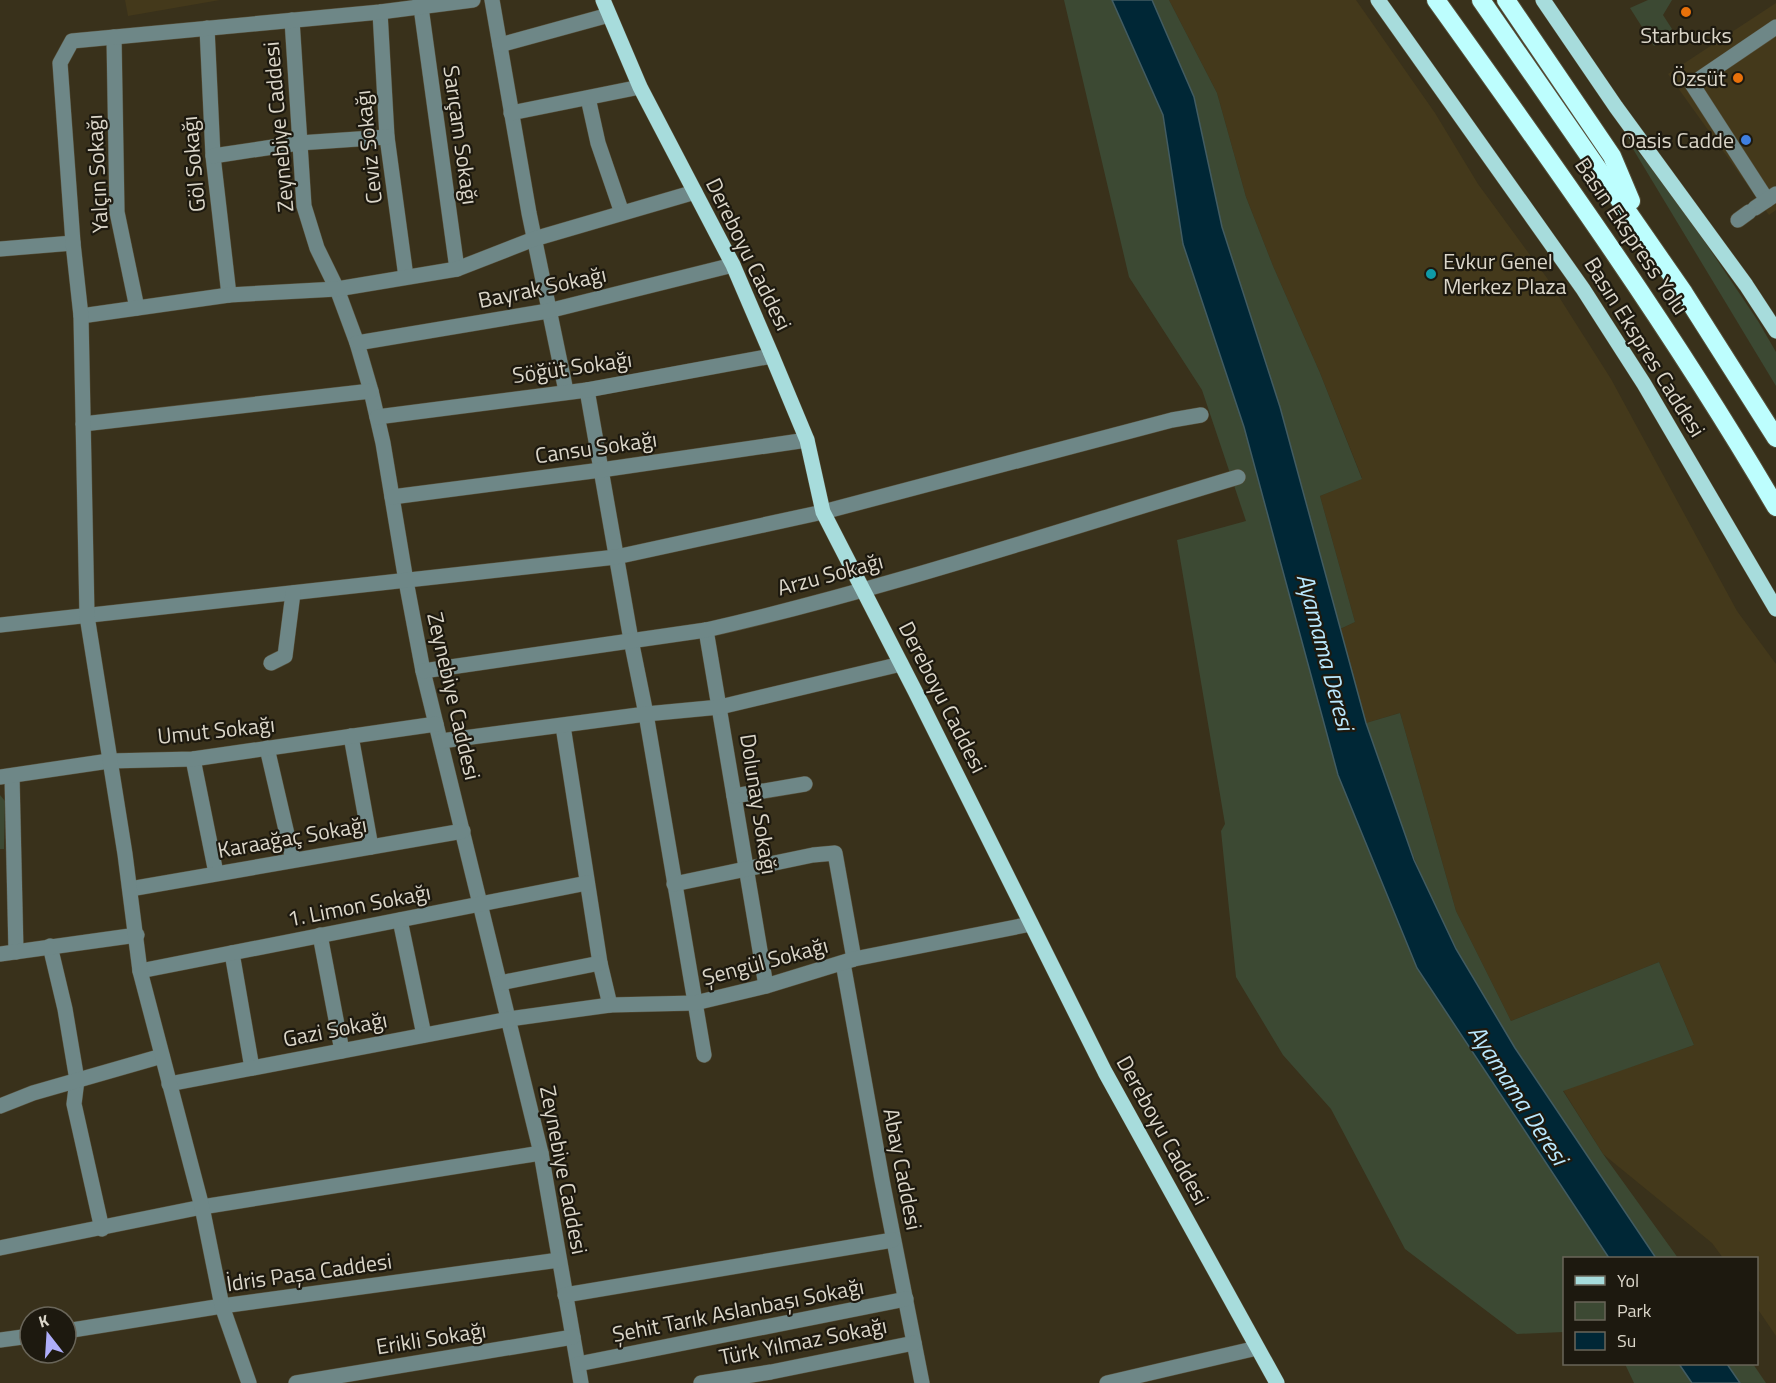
<svg xmlns="http://www.w3.org/2000/svg" width="1776" height="1383" font-family="'Titillium Web',sans-serif">
	<style>
		.built { fill: #44391b }
		.green { fill: #3c4933 }
		.water { fill: #002736; stroke: #425c62; stroke-width: 1.5 }
		.lines { fill: none; stroke-linecap: round; stroke-linejoin: round }
		.minor-casing { stroke: #564f3a; stroke-width: 16 }
		.major-casing { stroke: #564f3a; stroke-width: 16 }
		.highway-casing { stroke: #564f3a; stroke-width: 20 }
		.minor { stroke: #6e8787; stroke-width: 15 }
		.major { stroke: #a7dcdc; stroke-width: 15 }
		.highway { stroke: #bdfefe; stroke-width: 18 }
		.food-dot { fill: #e8710a; stroke: #1d190f; stroke-width: 2 }
		.shop-dot { fill: #3f7fe0; stroke: #1d190f; stroke-width: 2 }
		.culture-dot { fill: #0f9aa8; stroke: #1d190f; stroke-width: 2 }
		.labels { text-anchor: middle; stroke-width: 4.5; stroke-linejoin: round; paint-order: stroke }
		.poi-label { font-size: 22px; fill: #dbd6c9; stroke: #1d190f; text-anchor: end }
		.street-label { font-size: 22px; fill: #dbd6c9; stroke: #1d190f }
		.water-label { font-size: 24px; font-style: italic; fill: #bae8fe; stroke: #1d190f }
	</style>
	<rect width="100%" height="100%" fill="#39311b"/>
	<g class="built">
		<polygon points="125,0 220,0 128,16"/>
		<polygon points="1169,0 1356,0 1435,113 1478,184 1547,278 1611,379 1737,611 1776,664 1776,1336 1757,1308 1756,1258 1723,1258 1712,1243 1603,1154 1563,1090 1694,1045 1659,962 1511,1021 1456,911 1400,713 1366,723 1340,629 1355,622 1320,496 1362,478 1320,373 1273,266 1246,197 1217,93"/>
		<polygon points="1776,3 1776,210 1769,215 1668,74"/>
	</g>
	<g class="green">
		<polygon points="1064,0 1112,0 1163,115 1183,244 1244,427 1338,775 1417,968 1609,1258 1564,1258 1564,1332 1517,1334 1405,1249 1331,1109 1283,1055 1236,977 1221,831 1225,824 1177,540 1246,521 1202,390 1129,277"/>
		<polygon points="1152,0 1169,0 1217,93 1246,197 1273,266 1320,373 1362,479 1320,496 1355,622 1340,629 1280,407 1222,227 1194,97"/>
		<polygon points="1648,0 1672,0 1663,15 1672,29 1654,46 1630,8"/>
		<polygon points="1627,139 1668,187 1758,321 1776,352 1776,386"/>
		<path d="M1400,713l56,198 55,110 148,-59 35,83 -131,46 40,63 75,104h-22c-68,-101 -140,-201 -199,-308 -40,-72 -64,-150 -91,-227z"/>
		<polygon points="0,795 5,801 4,849 0,849"/>
		<polygon points="1625,1364 1679,1364 1692,1383 1634,1383"/>
		<polygon points="1727,1364 1753,1364 1766,1383 1740,1383"/>
	</g>
	<g class="water">
		<polygon points="1112,0 1152,0 1194,97 1222,227 1280,407 1366,723 1414,860 1456,949 1515,1048 1656,1258 1609,1258 1417,968 1338,775 1244,427 1183,244 1163,115"/>
		<polygon points="1679,1364 1727,1364 1740,1383 1692,1383"/>
	</g>
	<g class="lines">
		<g class="minor-casing">
			<g id="minor">
				<polyline points="420,0 457,269"/>
				<polyline points="492,0 529,213 566,391"/>
				<polyline points="380,12 387,137 406,277"/>
				<polyline points="292,20 304,206 317,248 337,289 357,343 371,391 383,443 406,581 423,671 541,1153 581,1383"/>
				<polyline points="207,28 213,156 229,295"/>
				<polyline points="114,37 117,212 137,308"/>
				<polyline points="500,45 609,15"/>
				<polyline points="588,98 598,143 622,213"/>
				<polyline points="511,113 640,87"/>
				<polyline points="213,156 299,143 387,137"/>
				<polyline points="1767,200 1692,84 1776,27"/>
				<polyline points="1755,208 1776,194"/>
				<polyline points="1738,220 1749,212"/>
				<polyline points="0,249 73,243"/>
				<polyline points="81,316 229,295 337,289 457,269 534,239 695,192"/>
				<polyline points="357,343 548,311 733,265"/>
				<polyline points="587,390 631,640 646,714 704,1055"/>
				<polyline points="377,417 587,390 772,356"/>
				<polyline points="83,424 371,391"/>
				<polyline points="392,497 601,470 807,440"/>
				<polyline points="0,625 616,557 823,512 1172,420 1201,415"/>
				<polyline points="706,630 766,986"/>
				<polyline points="271,663 285,656 293,593"/>
				<path d="M423,671l283,-41c180,-41 355,-100 532,-153"/>
				<polyline points="563,726 600,963 610,1005"/>
				<polyline points="351,736 371,847"/>
				<polyline points="441,741 646,714 720,707 901,664"/>
				<polyline points="267,748 293,860"/>
				<polyline points="193,759 216,873"/>
				<polyline points="12,776 16,952"/>
				<polyline points="0,777 109,761 193,759 436,724"/>
				<polyline points="734,796 805,784"/>
				<polyline points="674,884 813,855 835,853 854,959"/>
				<polyline points="130,889 463,831"/>
				<polyline points="400,920 424,1035"/>
				<polyline points="320,935 342,1051"/>
				<polyline points="50,946 65,1009 77,1080 74,1104 102,1229"/>
				<polyline points="232,953 252,1068"/>
				<polyline points="0,954 137,935"/>
				<polyline points="843,963 882,1180 922,1383"/>
				<polyline points="140,971 587,883"/>
				<polyline points="500,983 600,963"/>
				<polyline points="169,1084 509,1019 610,1005 695,1003 766,986 854,959 1031,924"/>
				<polyline points="0,1106 33,1093 162,1056"/>
				<polyline points="0,1248 202,1207 541,1153"/>
				<polyline points="565,1295 893,1240"/>
				<polyline points="66,1331 222,1306 559,1260"/>
				<polyline points="0,1340 30,1336"/>
				<polyline points="578,1364 906,1299"/>
				<polyline points="249,1383 222,1306 202,1207 140,971 125,854 87,616 81,316 73,243 60,63 72,41 380,12 473,0"/>
				<polyline points="296,1383 573,1337"/>
				<polyline points="701,1383 771,1372 914,1343"/>
				<polyline points="1107,1383 1257,1348"/>
			</g>
		</g>
		<g class="major-casing">
			<g id="major">
				<polyline points="603,0 640,87 733,265 772,356 807,440 823,512 915,691 1105,1072 1277,1383"/>
				<polyline points="1378,0 1583,289 1644,384 1776,609"/>
				<polyline points="1543,0 1616,107 1746,285 1776,331"/>
			</g>
		</g>
		<g class="highway-casing">
			<g id="highway">
				<path d="M1436,0c119,166 237,331 340,507"/>
				<polyline points="1481,0 1684,293 1776,438"/>
				<polyline points="1506,0 1612,156 1631,201"/>
			</g>
		</g>
		<use href="#minor" class="minor"/>
		<use href="#major" class="major"/>
		<use href="#highway" class="highway"/>
	</g>
	<g class="food-dot">
		<circle cx="1686" cy="12" r="6"/>
		<circle cx="1738" cy="78" r="6"/>
	</g>
	<circle class="shop-dot" cx="1746" cy="140" r="6"/>
	<circle class="culture-dot" cx="1431" cy="274" r="6"/>
	<g class="labels">
		<g class="poi-label">
			<text x="1686" y="43" text-anchor="middle">Starbucks</text>
			<text x="1726" y="86">Özsüt</text>
			<text x="1734" y="148">Oasis Cadde</text>
			<text x="1443" y="269" text-anchor="start">Evkur Genel<tspan x="1443" dy="25">Merkez Plaza</tspan></text>
		</g>
		<g class="street-label">
			<text transform="translate(278 127) rotate(-95)" y="8">Zeynebiye Caddesi</text>
			<text transform="translate(461 135) rotate(82)" y="8">Sarıçam Sokağı</text>
			<text transform="translate(368 147) rotate(-96)" y="8">Ceviz Sokağı</text>
			<text transform="translate(193 164) rotate(-95)" y="8">Göl Sokağı</text>
			<text transform="translate(97 174) rotate(-93)" y="8">Yalçın Sokağı</text>
			<text transform="translate(1632 236) rotate(56)" y="8">Basın Ekspress Yolu</text>
			<text transform="translate(749 254) rotate(64)" y="8">Dereboyu Caddesi</text>
			<text transform="translate(542 287) rotate(-12)" y="8">Bayrak Sokağı</text>
			<text transform="translate(1645 347) rotate(58)" y="8">Basın Ekspres Caddesi</text>
			<text transform="translate(572 367) rotate(-8)" y="8">Söğüt Sokağı</text>
			<text transform="translate(596 447) rotate(-8)" y="8">Cansu Sokağı</text>
			<text transform="translate(830 574) rotate(-15)" y="8">Arzu Sokağı</text>
			<text transform="translate(454 696) rotate(77)" y="8">Zeynebiye Caddesi</text>
			<text transform="translate(943 697) rotate(63)" y="8">Dereboyu Caddesi</text>
			<text transform="translate(216 730) rotate(-6)" y="8">Umut Sokağı</text>
			<text transform="translate(759 804) rotate(81)" y="8">Dolunay Sokağı</text>
			<text transform="translate(292 837) rotate(-10)" y="8">Karaağaç Sokağı</text>
			<text transform="translate(359 905) rotate(-11)" y="8">1. Limon Sokağı</text>
			<text transform="translate(765 961) rotate(-15)" y="8">Şengül Sokağı</text>
			<text transform="translate(335 1029) rotate(-11)" y="8">Gazi Sokağı</text>
			<text transform="translate(1163 1130) rotate(61)" y="8">Dereboyu Caddesi</text>
			<text transform="translate(903 1169) rotate(79)" y="8">Abay Caddesi</text>
			<text transform="translate(564 1170) rotate(79)" y="8">Zeynebiye Caddesi</text>
			<text transform="translate(309 1272) rotate(-8)" y="8">İdris Paşa Caddesi</text>
			<text transform="translate(738 1310) rotate(-11)" y="8">Şehit Tarık Aslanbaşı Sokağı</text>
			<text transform="translate(431 1338) rotate(-9)" y="8">Erikli Sokağı</text>
			<text transform="translate(803 1341) rotate(-11)" y="8">Türk Yılmaz Sokağı</text>
		</g>
		<g class="water-label">
			<text transform="translate(1325 652) rotate(75)" y="8">Ayamama Deresi</text>
			<text transform="translate(1518 1095) rotate(57)" y="8">Ayamama Deresi</text>
		</g>
	</g>
	<rect x="1563" y="1257" width="195" height="108" fill="#1d190f" stroke="#696559" stroke-width="1.5"/>
	<rect x="1575" y="1276" width="30" height="9" fill="#a7dcdc" stroke="#696559" stroke-width="1.5"/>
	<text x="1617" y="1287" font-size="18" fill="#dbd6c9">Yol</text>
	<rect x="1575" y="1302" width="30" height="18" fill="#3c4933" stroke="#696559" stroke-width="1.5"/>
	<text x="1617" y="1317" font-size="18" fill="#dbd6c9">Park</text>
	<rect x="1575" y="1332" width="30" height="18" fill="#002736" stroke="#696559" stroke-width="1.5"/>
	<text x="1617" y="1347" font-size="18" fill="#dbd6c9">Su</text>
	<g transform="translate(48 1335) rotate(343)"><circle r="28" fill="#1d190f" stroke="#696559" stroke-width="1.5"/>
	<path d="M0-4.5L10 22L0 15L-10 22Z" fill="#afaefa"/>
	<text y="-9" font-size="16" font-weight="bold" text-anchor="middle" fill="#dbd6c9">K</text>
	</g>
</svg>
